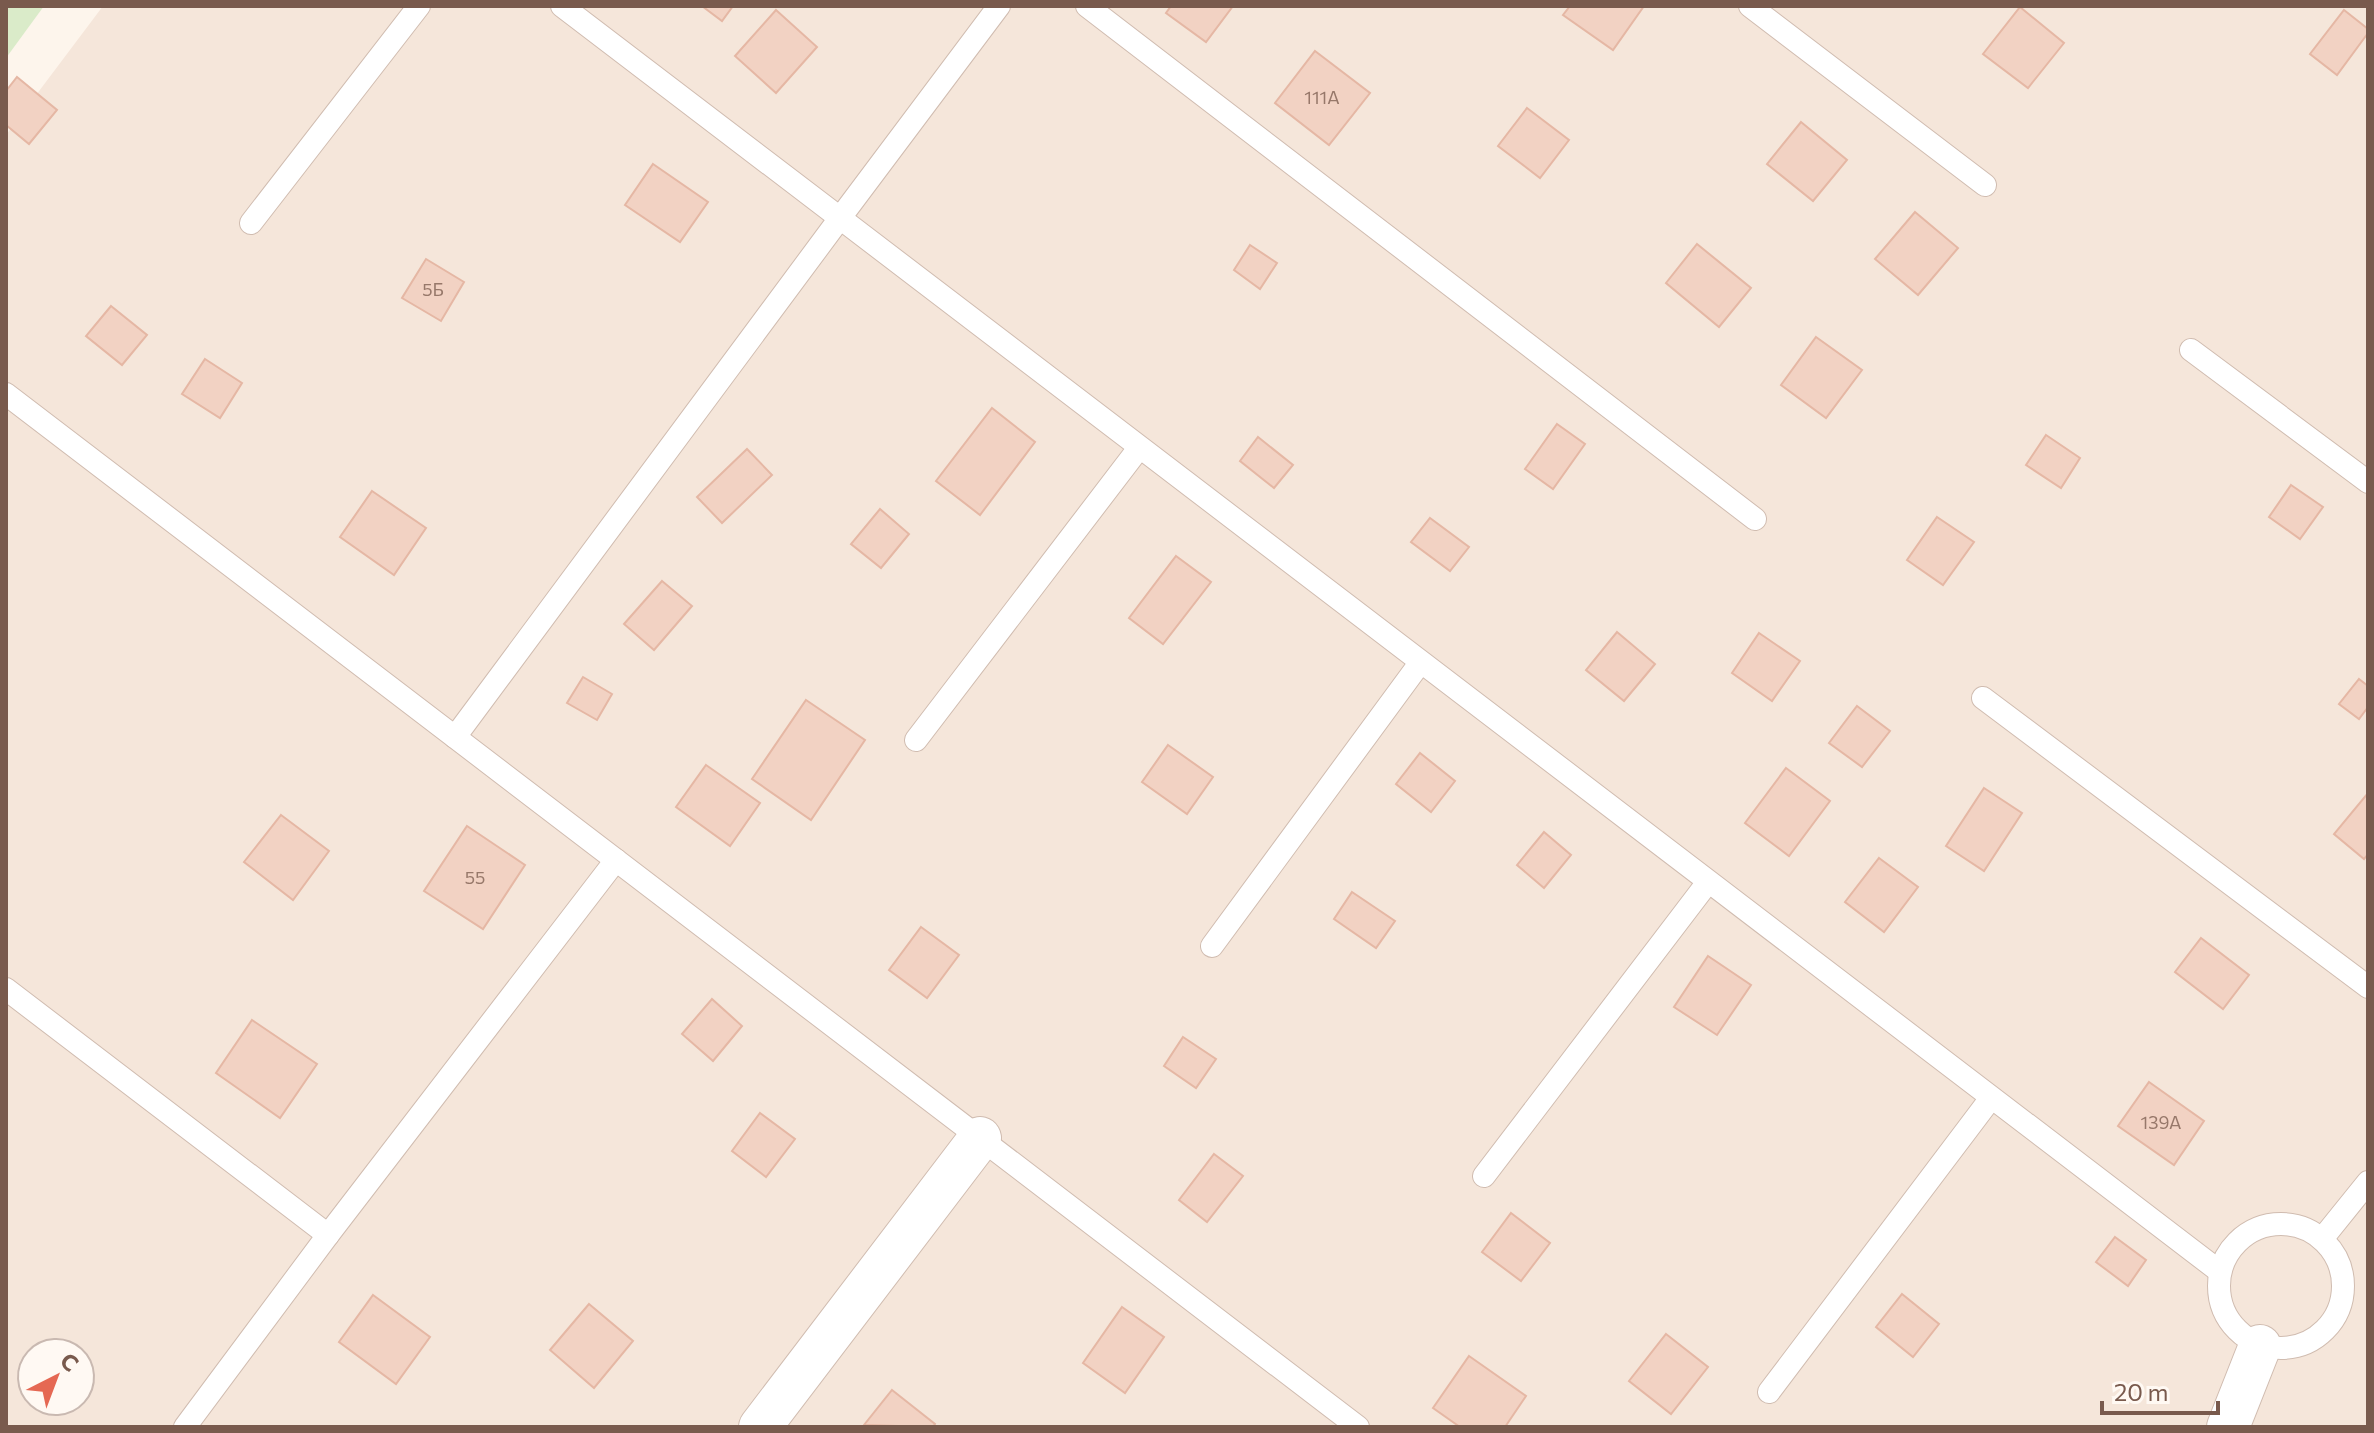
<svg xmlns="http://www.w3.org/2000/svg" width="2374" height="1433" font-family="Commissioner,sans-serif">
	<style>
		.residential { fill: #f5e6da; fill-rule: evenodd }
		.green { fill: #daebc9 }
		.building { fill: #f2d2c3; stroke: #e5b7a4; stroke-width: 2 }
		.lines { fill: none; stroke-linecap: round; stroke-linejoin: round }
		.lane-casing { stroke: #d0bcb0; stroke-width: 24 }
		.street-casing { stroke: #d0bcb0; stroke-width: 44 }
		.lane { stroke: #fff; stroke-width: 22 }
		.street { stroke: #fff; stroke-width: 42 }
		.labels { text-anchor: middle; stroke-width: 7; stroke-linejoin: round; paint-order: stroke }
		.number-label { font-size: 18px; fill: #97786a }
	</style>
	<rect width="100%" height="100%" fill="#fdf5ec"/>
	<path class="residential" d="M103,6h2265v1421h-2362v-1292zM32,1353h48v48h-48z"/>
	<polygon class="green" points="6,6 44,6 6,58"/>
	<g class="building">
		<polygon points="702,6 733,6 722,21"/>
		<polygon points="1171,6 1233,6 1206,42 1166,13"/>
		<polygon points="1570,6 1644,6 1613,50 1563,15"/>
		<polygon points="2020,7 2064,43 2028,88 1983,54"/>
		<polygon points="776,10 817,47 776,93 735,56"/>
		<polygon points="2344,10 2368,29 2368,33 2337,75 2310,54"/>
		<polygon points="1315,51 1370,93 1329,145 1275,103"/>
		<polygon points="17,77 57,110 29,144 6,125 6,91"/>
		<polygon points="1527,108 1569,140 1540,178 1498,146"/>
		<polygon points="1801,122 1847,160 1813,201 1767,164"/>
		<polygon points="653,164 708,202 680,242 625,205"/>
		<polygon points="1915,212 1958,248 1918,295 1875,259"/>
		<polygon points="1697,244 1751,288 1719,327 1666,283"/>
		<polygon points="1250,245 1277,263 1260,289 1234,270"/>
		<polygon points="426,259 464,282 441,321 402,298"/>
		<polygon points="111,306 147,335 122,365 86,336"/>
		<polygon points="1816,337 1862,370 1826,418 1781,385"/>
		<polygon points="205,359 242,383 220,418 182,394"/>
		<polygon points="992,408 1035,442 980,515 936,481"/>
		<polygon points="1557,424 1585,444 1553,489 1525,469"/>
		<polygon points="2046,435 2080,458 2061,488 2026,465"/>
		<polygon points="1258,437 1293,465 1274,488 1240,461"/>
		<polygon points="747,449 772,475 722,523 697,497"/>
		<polygon points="2291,485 2323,507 2300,539 2269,517"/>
		<polygon points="372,491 426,528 394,575 340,537"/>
		<polygon points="880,509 909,534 881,568 851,544"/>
		<polygon points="1937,517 1974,542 1943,585 1907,560"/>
		<polygon points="1430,518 1469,547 1450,571 1411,542"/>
		<polygon points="1176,556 1211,582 1163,644 1129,618"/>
		<polygon points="662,581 692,606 654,650 624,624"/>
		<polygon points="1617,632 1655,664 1624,701 1586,670"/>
		<polygon points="1759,633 1800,661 1772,701 1732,673"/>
		<polygon points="583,677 612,694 597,720 567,703"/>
		<polygon points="2359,679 2368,686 2368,707 2359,719 2339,704"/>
		<polygon points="806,700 865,740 811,820 752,779"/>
		<polygon points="1857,706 1890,731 1862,767 1829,743"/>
		<polygon points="1168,745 1213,777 1187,814 1142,782"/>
		<polygon points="1420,753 1455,781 1431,812 1396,784"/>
		<polygon points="706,765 760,803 730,846 676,807"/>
		<polygon points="1786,768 1830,801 1789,856 1745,823"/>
		<polygon points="1984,788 2022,813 1984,871 1946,846"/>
		<polygon points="2368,793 2368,854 2364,859 2334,834"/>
		<polygon points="281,815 329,851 293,900 244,862"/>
		<polygon points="467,826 525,865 483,929 424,891"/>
		<polygon points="1544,832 1571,855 1544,888 1517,865"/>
		<polygon points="1879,858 1918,887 1884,932 1845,902"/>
		<polygon points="1352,892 1395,921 1376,948 1334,919"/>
		<polygon points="921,927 959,955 927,998 889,970"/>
		<polygon points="2201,938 2249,975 2223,1009 2175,972"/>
		<polygon points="1708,956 1751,985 1717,1035 1674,1007"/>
		<polygon points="712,999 742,1026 713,1061 682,1034"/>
		<polygon points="252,1020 317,1064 280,1118 216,1073"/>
		<polygon points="1183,1037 1216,1059 1196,1088 1164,1066"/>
		<polygon points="2149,1082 2204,1121 2174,1165 2118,1126"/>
		<polygon points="760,1113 795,1139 766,1177 732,1151"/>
		<polygon points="1214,1154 1243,1176 1207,1222 1179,1200"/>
		<polygon points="1511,1213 1550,1243 1521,1281 1482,1252"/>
		<polygon points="2115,1237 2146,1260 2128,1286 2096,1262"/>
		<polygon points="1902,1294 1939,1324 1913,1357 1876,1327"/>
		<polygon points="373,1295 430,1337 396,1384 339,1342"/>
		<polygon points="589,1304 633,1341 594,1388 550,1350"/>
		<polygon points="1122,1307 1164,1337 1125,1393 1083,1363"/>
		<polygon points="1666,1334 1708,1367 1671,1414 1629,1381"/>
		<polygon points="1469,1356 1526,1396 1505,1427 1460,1427 1433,1408"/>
		<polygon points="892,1390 935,1424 933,1427 864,1425"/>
	</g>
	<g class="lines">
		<g class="lane-casing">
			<g id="lane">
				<polyline points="999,6 840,218 2219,1271"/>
				<polyline points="1087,6 1755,519"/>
				<polyline points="1750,6 1985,185"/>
				<polyline points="251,223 419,6"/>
				<polyline points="2191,350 2368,482"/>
				<polyline points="6,394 1358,1427"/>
				<polyline points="1983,698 2368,987"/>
				<polyline points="455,737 840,218 562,6"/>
				<polyline points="916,740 1139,448"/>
				<polyline points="1212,946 1420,663"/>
				<polyline points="6,989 328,1235"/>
				<polyline points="1484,1176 1708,882"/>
				<circle cx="2281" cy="1286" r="62"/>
				<polyline points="2322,1239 2368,1182"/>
				<polyline points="1769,1392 1991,1098"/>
				<polyline points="185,1427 328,1235 616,860"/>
			</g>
		</g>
		<g class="street-casing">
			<g id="street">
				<polyline points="760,1427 980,1138"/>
				<polyline points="2228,1427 2260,1346"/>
			</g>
		</g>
		<use href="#lane" class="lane"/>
		<use href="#street" class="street"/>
	</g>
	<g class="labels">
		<g class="number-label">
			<text x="1322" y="104">111А</text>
			<text x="433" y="296">5Б</text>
			<text x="475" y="884">55</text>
			<text x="2161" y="1129">139А</text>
		</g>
	</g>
	<rect width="2374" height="1433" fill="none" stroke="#795a4d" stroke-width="16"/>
	<g transform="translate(56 1377) rotate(42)"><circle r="38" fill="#fff9f3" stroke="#c9b9b1" stroke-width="2"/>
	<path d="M0-6L14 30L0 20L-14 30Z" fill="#e56853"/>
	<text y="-12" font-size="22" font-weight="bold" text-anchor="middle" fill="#795a4d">С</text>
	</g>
	<path d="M2102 1401v12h116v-12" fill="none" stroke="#795a4d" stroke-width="4"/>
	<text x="2114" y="1401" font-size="24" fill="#795a4d" stroke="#fff9f3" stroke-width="6" paint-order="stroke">20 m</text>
</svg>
